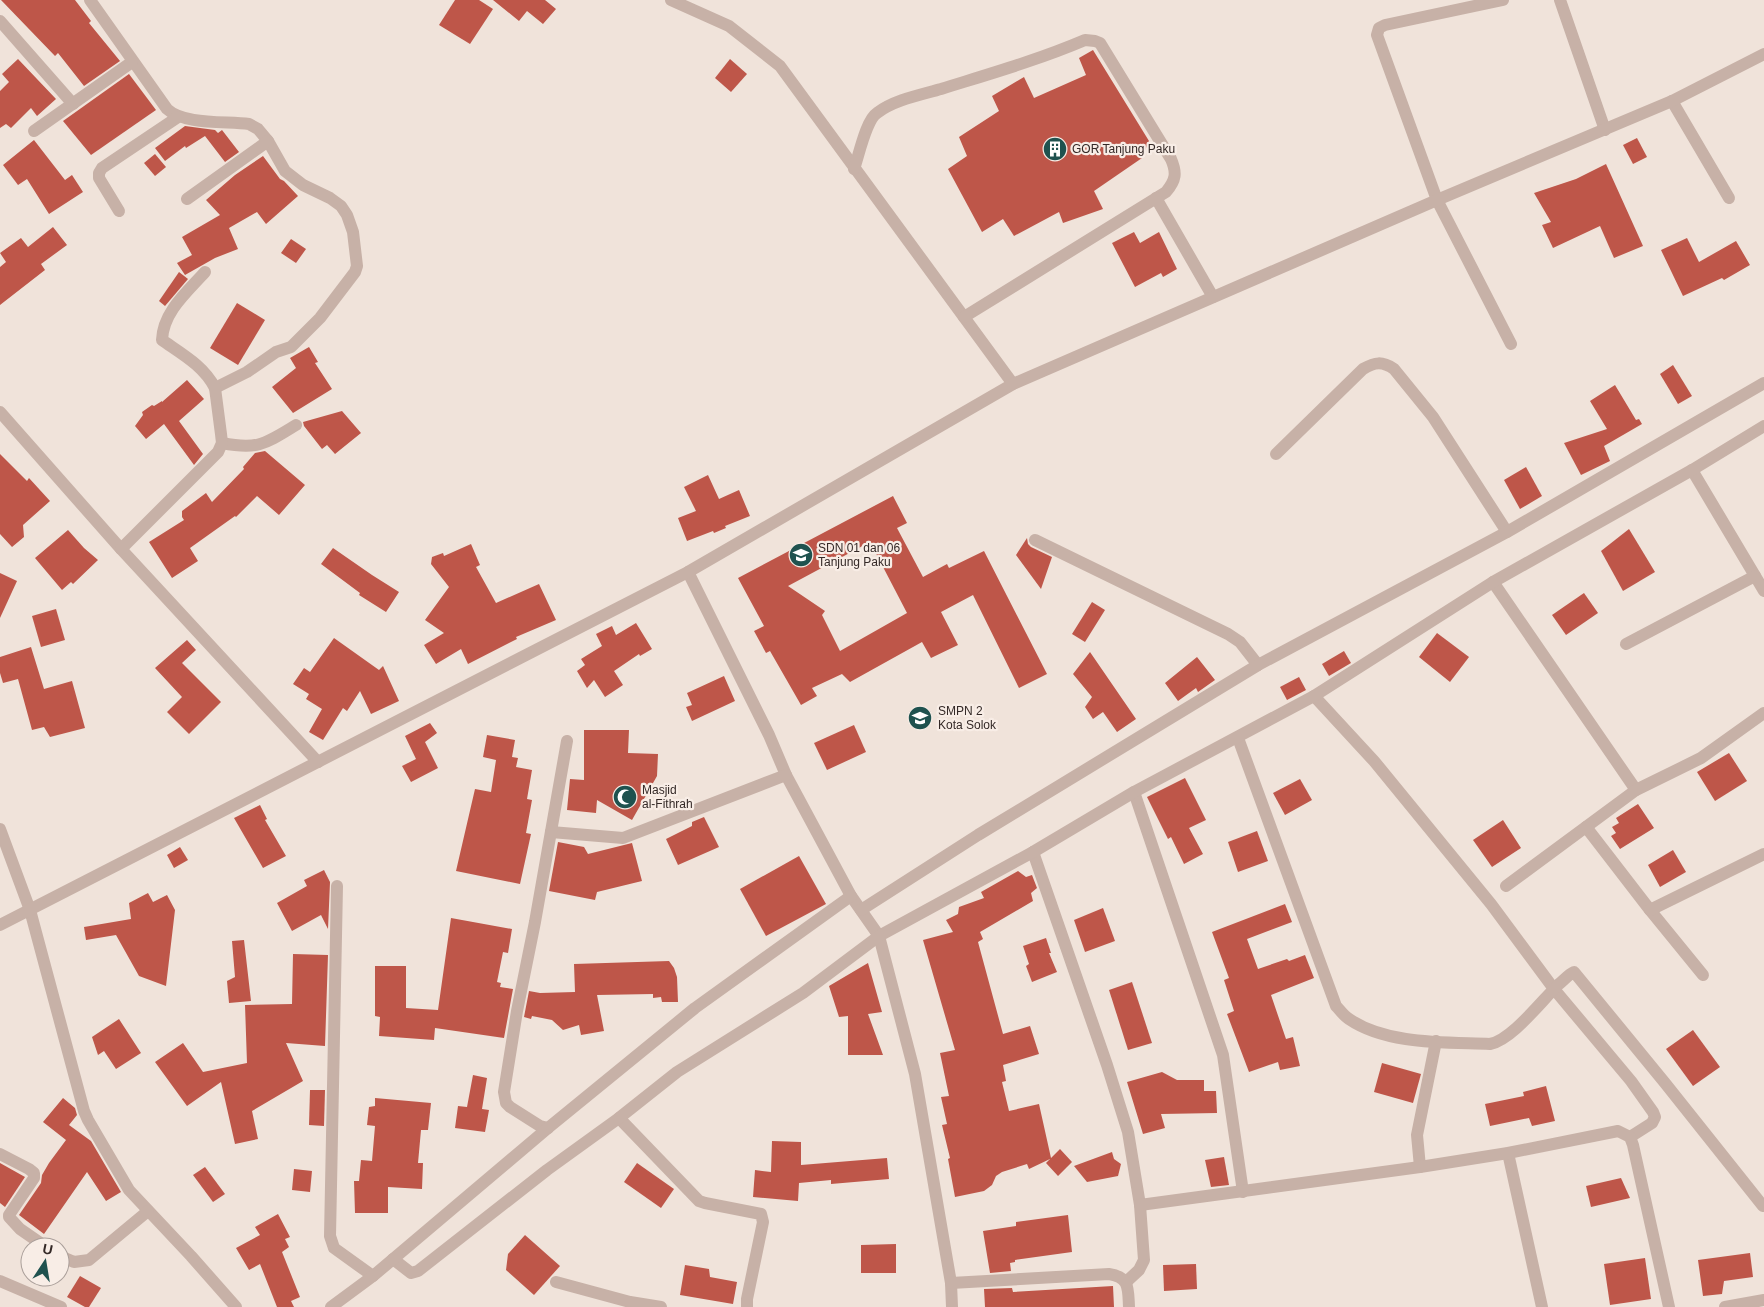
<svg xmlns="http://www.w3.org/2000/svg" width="1764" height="1307" font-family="Arial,sans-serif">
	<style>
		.building { fill: #be5649; fill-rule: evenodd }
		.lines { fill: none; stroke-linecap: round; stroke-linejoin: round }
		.minor { stroke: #c7b1a7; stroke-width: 12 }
		.labels { text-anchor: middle; stroke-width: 4.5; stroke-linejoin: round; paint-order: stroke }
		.poi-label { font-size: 12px; fill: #342927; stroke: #f8ede6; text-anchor: start }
	</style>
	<rect width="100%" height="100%" fill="#f0e3da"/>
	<g class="building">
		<polygon points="1,0 75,0 91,21 89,23 120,61 84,86 58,53 55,56"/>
		<polygon points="455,0 479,0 493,9 470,44 439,25"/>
		<polygon points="493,0 545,0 556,9 543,24 527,11 519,21"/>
		<polygon points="1093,50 1149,141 1142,158 1094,191 1103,209 1063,223 1059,212 1014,236 1003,219 982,232 948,169 967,156 959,137 999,111 992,96 1024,77 1034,98 1086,75 1079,58"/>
		<polygon points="18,59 56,99 37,116 31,108 11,128 6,124 0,128 0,91 9,82 2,74"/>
		<polygon points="730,59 747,74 731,92 715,78"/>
		<polygon points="129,74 156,110 91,155 63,121"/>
		<polygon points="185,126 215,130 218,133 222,130 239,152 225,162 205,136 186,148 185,146 165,161 155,148"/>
		<polygon points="1637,138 1647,157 1633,164 1623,145"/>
		<polygon points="34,140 65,180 72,175 83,192 49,214 27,179 18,185 3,165"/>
		<polygon points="155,154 166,167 155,176 144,163"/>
		<polygon points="263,156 280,179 284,181 298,196 266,224 257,212 229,228 238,249 215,258 185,275 177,263 192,255 182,237 220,215 206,200 235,175"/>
		<polygon points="1606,164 1643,246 1614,258 1600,226 1553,248 1542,225 1551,222 1534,193 1576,179"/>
		<polygon points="53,227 67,245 41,264 45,270 0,305 0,267 6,262 0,253 21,238 28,247"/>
		<polygon points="1134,232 1140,243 1159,232 1177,269 1163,277 1161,273 1135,287 1112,243"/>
		<polygon points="1687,238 1699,262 1736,241 1750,265 1724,280 1722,278 1683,296 1661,250"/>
		<polygon points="291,239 306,249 296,263 281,253"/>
		<polygon points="179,272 188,279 165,306 159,301"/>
		<polygon points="237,303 265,320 238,365 210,348"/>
		<polygon points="309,347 318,362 315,363 332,389 293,413 272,387 296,368 290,358"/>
		<polygon points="1673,365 1692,396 1678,404 1660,374"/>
		<polygon points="187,380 204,399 179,421 203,454 194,465 164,424 146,439 135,426 143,415 142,412 152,405 154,406 162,401 162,402"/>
		<polygon points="1615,385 1636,420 1639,419 1642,424 1604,446 1610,461 1581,475 1564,443 1607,429 1590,401"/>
		<polygon points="342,411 361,433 335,454 327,445 322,449 304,426 303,422"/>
		<polygon points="265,451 305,485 279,515 257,496 236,517 235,516 190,548 198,561 172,578 149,542 184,520 182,517 182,511 206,493 212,502 244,469 243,467 255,453"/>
		<polygon points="0,454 27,481 29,478 50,501 23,525 24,537 12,547 0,534"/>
		<polygon points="1526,467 1542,496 1520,509 1504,480"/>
		<polygon points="708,475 719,499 739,490 750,516 725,526 726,528 714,533 713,531 687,541 678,518 696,511 684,487"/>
		<path d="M893,496l14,27 -10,5 26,49 24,-13 2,4 35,-17 63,123 -28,14 -46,-93 -32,17 17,33 -27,13 -9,-16 -72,40 -8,-8 -30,14 5,8 -16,9 -31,-54 -4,2 -12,-22 10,-5 -26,-48zM870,542l37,71 -67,38 -18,-36 3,-4 -37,-25z"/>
		<polygon points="1629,529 1655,572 1623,591 1601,551"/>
		<polygon points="68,530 84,548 98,560 73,584 71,582 62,590 35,558"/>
		<polygon points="1027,538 1028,544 1031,547 1052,557 1041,589 1016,555"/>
		<polygon points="471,544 480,565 476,567 496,603 539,584 556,620 516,637 517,639 468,664 461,649 436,664 424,645 444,633 425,620 449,587 431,564 432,557 443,553 444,556"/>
		<polygon points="333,548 372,575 399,592 386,612 359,595 360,593 321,564"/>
		<polygon points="0,573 17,581 0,618"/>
		<polygon points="1584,593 1598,613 1566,635 1552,615"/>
		<polygon points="1092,602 1105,610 1085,642 1072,634"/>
		<polygon points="56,609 65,640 41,647 32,616"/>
		<polygon points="636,623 652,649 640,656 639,654 614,671 623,685 605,697 594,680 587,688 577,671 585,665 581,659 602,646 596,634 612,626 616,635"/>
		<polygon points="1437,633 1469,657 1450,682 1419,657"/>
		<polygon points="334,638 379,670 383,666 399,701 371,714 360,691 347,711 343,708 323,740 309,732 322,709 306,699 309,694 293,684 304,668 310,672"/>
		<polygon points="187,640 196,650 182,663 221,702 189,734 167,712 182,697 155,668"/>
		<polygon points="31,647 44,689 72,681 85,728 50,737 44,727 32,730 18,679 3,683 0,673 0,657"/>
		<polygon points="1344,651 1351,663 1329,676 1322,664"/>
		<polygon points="1090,652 1136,719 1117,732 1103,712 1093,719 1085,707 1092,697 1073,674"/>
		<polygon points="1197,657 1215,680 1198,692 1196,688 1178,701 1165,683"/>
		<polygon points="724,676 735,701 692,721 686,707 692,705 687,693"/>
		<polygon points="1299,677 1306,690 1287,700 1280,687"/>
		<polygon points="430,723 437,733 425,742 438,768 411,782 402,766 416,759 405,736"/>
		<polygon points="854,725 866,752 827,770 814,743"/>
		<polygon points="584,730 629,730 628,753 658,754 657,776 632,820 597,800 596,813 567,810 570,779 584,780"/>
		<polygon points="487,735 515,740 512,757 518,758 516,767 532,770 527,799 532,800 526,833 531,834 520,884 456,871 475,789 491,792 496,760 483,757"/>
		<polygon points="1729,753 1747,781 1715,801 1697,772"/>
		<polygon points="1185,778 1206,820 1189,828 1203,854 1184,864 1171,837 1168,839 1147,797"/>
		<polygon points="1300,779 1312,800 1285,815 1273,793"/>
		<polygon points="1638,804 1654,828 1620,849 1611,836 1616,833 1612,827 1619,823 1616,818"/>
		<polygon points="260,805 267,819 265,820 286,856 263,868 234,818"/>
		<polygon points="704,817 719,847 678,865 666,839 692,826 692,822"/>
		<polygon points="1503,820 1521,848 1492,867 1473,840"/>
		<polygon points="1257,831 1268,861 1238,872 1228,842"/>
		<polygon points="558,842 584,847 588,854 632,843 642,881 597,892 595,900 549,891"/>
		<polygon points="180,847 188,860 174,868 167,855"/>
		<polygon points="1673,850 1686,872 1660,887 1648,865"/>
		<polygon points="799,856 826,904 766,936 740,889"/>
		<polygon points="324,870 330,882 328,929 321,915 292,931 277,903 307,886 304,880"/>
		<polygon points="1018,871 1026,877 1032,875 1037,888 1031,893 1033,901 980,932 983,939 978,942 1003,1034 1030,1026 1039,1054 1003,1065 1006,1081 1002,1082 1009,1111 1039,1104 1051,1158 1060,1149 1072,1162 1058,1176 1046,1163 1050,1159 1029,1169 1027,1164 1002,1172 996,1176 992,1185 984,1191 955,1197 948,1159 950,1158 942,1125 947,1124 941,1097 949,1096 940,1053 955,1050 923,940 953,932 946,920 958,914 959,907 984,898 981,892"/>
		<polygon points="148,893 153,902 167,895 175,910 166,986 139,976 116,935 86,940 84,927 131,919 129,903"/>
		<polygon points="1285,904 1292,922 1247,939 1258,969 1287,959 1289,961 1305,955 1314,978 1271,995 1286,1039 1293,1037 1300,1066 1280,1070 1278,1062 1249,1072 1227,1014 1234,1011 1224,980 1229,978 1212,932"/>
		<polygon points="1103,908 1115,941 1085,952 1074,920"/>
		<polygon points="451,918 512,929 508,953 503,952 497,982 501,983 500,987 513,989 504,1038 435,1028 434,1040 379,1036 380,1017 375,1016 375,966 406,966 406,1008 438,1010"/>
		<polygon points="1046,938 1051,953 1049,953 1057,972 1032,982 1026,966 1029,964 1023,946"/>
		<polygon points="244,940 251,1001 229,1003 227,981 235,977 232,941"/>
		<polygon points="293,954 328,955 325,1046 286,1043 303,1081 252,1111 258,1139 235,1144 221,1082 187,1106 155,1062 183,1043 203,1072 247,1063 245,1005 292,1004"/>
		<polygon points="669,961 674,968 677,977 678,1002 662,1002 661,997 653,998 653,994 597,995 604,1031 581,1035 579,1025 563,1030 552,1020 532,1016 531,1019 524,1017 529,991 540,993 575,992 574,964"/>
		<polygon points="868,963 882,1012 868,1014 883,1055 848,1055 848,1016 839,1017 829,986"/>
		<polygon points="1132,982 1152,1043 1128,1050 1109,990"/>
		<polygon points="119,1019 141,1053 116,1069 104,1051 98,1055 92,1037"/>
		<polygon points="1693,1030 1720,1067 1693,1086 1666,1049"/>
		<polygon points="1382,1063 1421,1074 1413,1103 1374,1092"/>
		<polygon points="1162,1072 1177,1080 1204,1080 1204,1091 1216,1091 1217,1113 1161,1114 1165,1128 1143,1134 1127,1082"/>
		<polygon points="473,1075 487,1078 482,1109 489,1110 485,1132 455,1128 458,1106 467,1107"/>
		<polygon points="1546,1086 1555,1121 1532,1126 1529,1118 1490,1126 1485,1104 1524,1096 1523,1092"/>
		<polygon points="310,1090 325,1090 324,1126 309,1125"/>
		<polygon points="63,1098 75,1108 77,1115 69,1125 91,1141 121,1192 106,1201 87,1172 44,1234 19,1215 41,1183 42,1175 49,1163 66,1140 43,1122"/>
		<polygon points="375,1098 431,1103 428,1130 421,1130 418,1163 423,1163 422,1189 388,1187 388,1213 355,1213 354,1181 359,1181 361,1160 372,1161 375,1126 367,1125 369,1107 375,1106"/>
		<polygon points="772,1141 801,1142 801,1165 887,1158 889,1179 831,1184 831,1180 799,1183 798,1201 753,1197 755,1170 771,1172"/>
		<polygon points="1112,1152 1114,1159 1121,1164 1118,1176 1087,1182 1074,1166"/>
		<polygon points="1224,1157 1229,1185 1211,1187 1205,1160"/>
		<polygon points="0,1163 25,1177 5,1207 0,1203"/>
		<polygon points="637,1163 674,1189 661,1208 624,1182"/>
		<polygon points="205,1167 225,1194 213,1202 193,1175"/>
		<polygon points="294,1169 312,1171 310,1192 292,1190"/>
		<polygon points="1621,1178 1630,1198 1591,1207 1586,1186"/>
		<polygon points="278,1214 290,1237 285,1239 289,1247 282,1252 300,1297 291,1301 294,1307 277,1307 260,1264 249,1270 236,1248 260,1235 255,1227"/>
		<polygon points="1068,1215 1072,1252 1015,1260 1015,1262 1010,1263 1011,1271 990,1273 983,1231 1016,1226 1016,1222"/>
		<polygon points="525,1235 560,1266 534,1295 506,1270 508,1254"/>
		<polygon points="896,1244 896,1273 861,1273 861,1245"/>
		<polygon points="1750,1253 1753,1277 1724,1281 1722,1294 1703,1296 1698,1260"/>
		<polygon points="1645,1258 1651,1299 1610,1305 1604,1264"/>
		<polygon points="1196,1264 1197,1289 1164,1291 1163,1265"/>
		<polygon points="685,1265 709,1269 710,1277 737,1282 733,1304 680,1295"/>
		<polygon points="80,1276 101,1288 89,1307 85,1307 67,1297"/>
		<polygon points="1113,1286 1114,1307 985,1307 984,1289 1012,1288 1013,1292"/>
	</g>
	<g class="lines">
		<g class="minor">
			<path d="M90,0l77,109c17,16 59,12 82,15l9,5 10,12 17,30 18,14 27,13 11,8 6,9 6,17 4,34 -2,6 -35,46 -29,29 -15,5 -29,20 -32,16"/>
			<polyline points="671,0 729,26 780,66 1013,384"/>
			<polyline points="1503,0 1385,25 1379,28 1377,35 1437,200 1511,344"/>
			<polyline points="1560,0 1605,130"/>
			<polyline points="0,21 73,104"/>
			<polyline points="1672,101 1729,198"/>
			<polyline points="34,131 132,62"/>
			<path d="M854,169c5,-14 12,-49 23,-56 17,-13 43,-18 64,-24 48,-15 97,-29 144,-49l10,1 5,2 71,116c6,14 5,21 -5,33l-202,125"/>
			<polyline points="1156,198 1213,297"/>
			<polyline points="187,199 268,141"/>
			<polyline points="119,211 99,178 99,173 102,168 178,117"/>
			<polyline points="0,412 121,549 318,762"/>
			<path d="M222,443c36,7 43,1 74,-18"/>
			<path d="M1276,454l87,-85c12,-7 19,-8 31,0l39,48 74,115"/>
			<polyline points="1692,470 1764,591"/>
			<polyline points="1035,540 1228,634 1240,642 1258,665"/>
			<path d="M121,549l97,-97 4,-9 -1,-9 -6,-46c-11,-22 -33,-34 -53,-48 1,-28 25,-48 43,-68"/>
			<polyline points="688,572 769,735 786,775 851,896 879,936 915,1074 951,1283 952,1307"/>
			<polyline points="1493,582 1636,790"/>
			<polyline points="1626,644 1755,576"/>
			<polyline points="1314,696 1374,761 1491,904 1554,989 1631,1081 1653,1112 1655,1117 1652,1123 1630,1137"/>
			<path d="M1238,738l98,268c4,4 8,10 13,13 38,26 97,23 141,25 22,-4 52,-44 69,-60 5,-4 10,-10 15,-12l91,111 98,123"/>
			<polyline points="1134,792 1223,1055 1243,1192"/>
			<polyline points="1586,827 1650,910 1703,975"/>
			<polyline points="0,829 30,910 84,1111 88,1120 129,1190 191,1256 236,1307"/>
			<polyline points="551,832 623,838 786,775"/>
			<polyline points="1033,852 1107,1065 1128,1132 1140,1205 1144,1260 1139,1270 1126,1282"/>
			<polyline points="337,886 330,1236 334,1248 373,1276"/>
			<polyline points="1506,886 1636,790 1701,758 1764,713"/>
			<polyline points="861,910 978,835 1258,665 1507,532 1764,383"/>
			<polyline points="1650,910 1764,854"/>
			<polyline points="0,925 688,572 1013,384 1437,200 1672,101 1764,54"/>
			<polyline points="619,1118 699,1201 705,1203 761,1214 763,1222 747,1299 747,1307"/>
			<polyline points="548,1128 540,1126 510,1107 506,1103 504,1092 517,1011 535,922 567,741"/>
			<polyline points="1508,1153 1542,1307"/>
			<polyline points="0,1154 29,1169 34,1173 34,1178 9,1215 9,1217 20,1229 46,1247"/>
			<polyline points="1420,1167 1417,1135 1436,1041"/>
			<polyline points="1140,1205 1420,1167 1508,1153 1618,1131 1630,1137 1633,1145 1669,1307"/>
			<polyline points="60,1256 74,1262 89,1260 148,1211"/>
			<polyline points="393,1259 411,1273 418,1271 547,1170 619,1118 677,1072 803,993 879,936 1033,852 1134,792 1314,696 1493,582 1692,470 1764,426"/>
			<polyline points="0,1281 61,1307"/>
			<polyline points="556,1282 630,1302 661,1307"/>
			<path d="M951,1283l158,-9c21,3 19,15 20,33"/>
			<polyline points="331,1307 373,1276 548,1128 695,1008 851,896"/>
			<polyline points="1725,1307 1764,1300"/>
		</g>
	</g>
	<defs>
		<g id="building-disc" transform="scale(1.25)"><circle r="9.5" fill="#1f524f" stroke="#f8ede6"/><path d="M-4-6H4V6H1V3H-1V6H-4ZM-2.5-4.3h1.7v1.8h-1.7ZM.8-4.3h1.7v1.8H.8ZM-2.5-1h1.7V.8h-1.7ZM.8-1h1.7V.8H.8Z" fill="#fff"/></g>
		<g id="school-disc" transform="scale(1.25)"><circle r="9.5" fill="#1f524f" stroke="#f8ede6"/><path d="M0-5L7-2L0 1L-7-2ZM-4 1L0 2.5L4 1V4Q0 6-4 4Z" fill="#fff"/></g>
		<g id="mosque-disc" transform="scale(1.25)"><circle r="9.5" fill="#1f524f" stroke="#f8ede6"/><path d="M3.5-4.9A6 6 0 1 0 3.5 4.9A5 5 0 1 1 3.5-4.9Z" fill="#fff"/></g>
	</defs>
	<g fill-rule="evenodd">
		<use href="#building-disc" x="1055" y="149"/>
		<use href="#school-disc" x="801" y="555"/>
		<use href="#school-disc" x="920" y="718"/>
		<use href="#mosque-disc" x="625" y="797"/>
	</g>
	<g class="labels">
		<g class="poi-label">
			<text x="1072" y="153">GOR Tanjung Paku</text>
			<text x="818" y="552">SDN 01 dan 06<tspan x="818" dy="14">Tanjung Paku</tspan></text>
			<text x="938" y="715">SMPN 2<tspan x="938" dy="14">Kota Solok</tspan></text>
			<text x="642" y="794">Masjid<tspan x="642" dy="14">al-Fithrah</tspan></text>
		</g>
	</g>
	<g transform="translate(45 1262) rotate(12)"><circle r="24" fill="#f8ede6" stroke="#aa9f9a"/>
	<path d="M0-4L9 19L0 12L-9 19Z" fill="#1f524f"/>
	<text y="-8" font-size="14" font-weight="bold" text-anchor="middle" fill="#342927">U</text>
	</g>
</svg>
